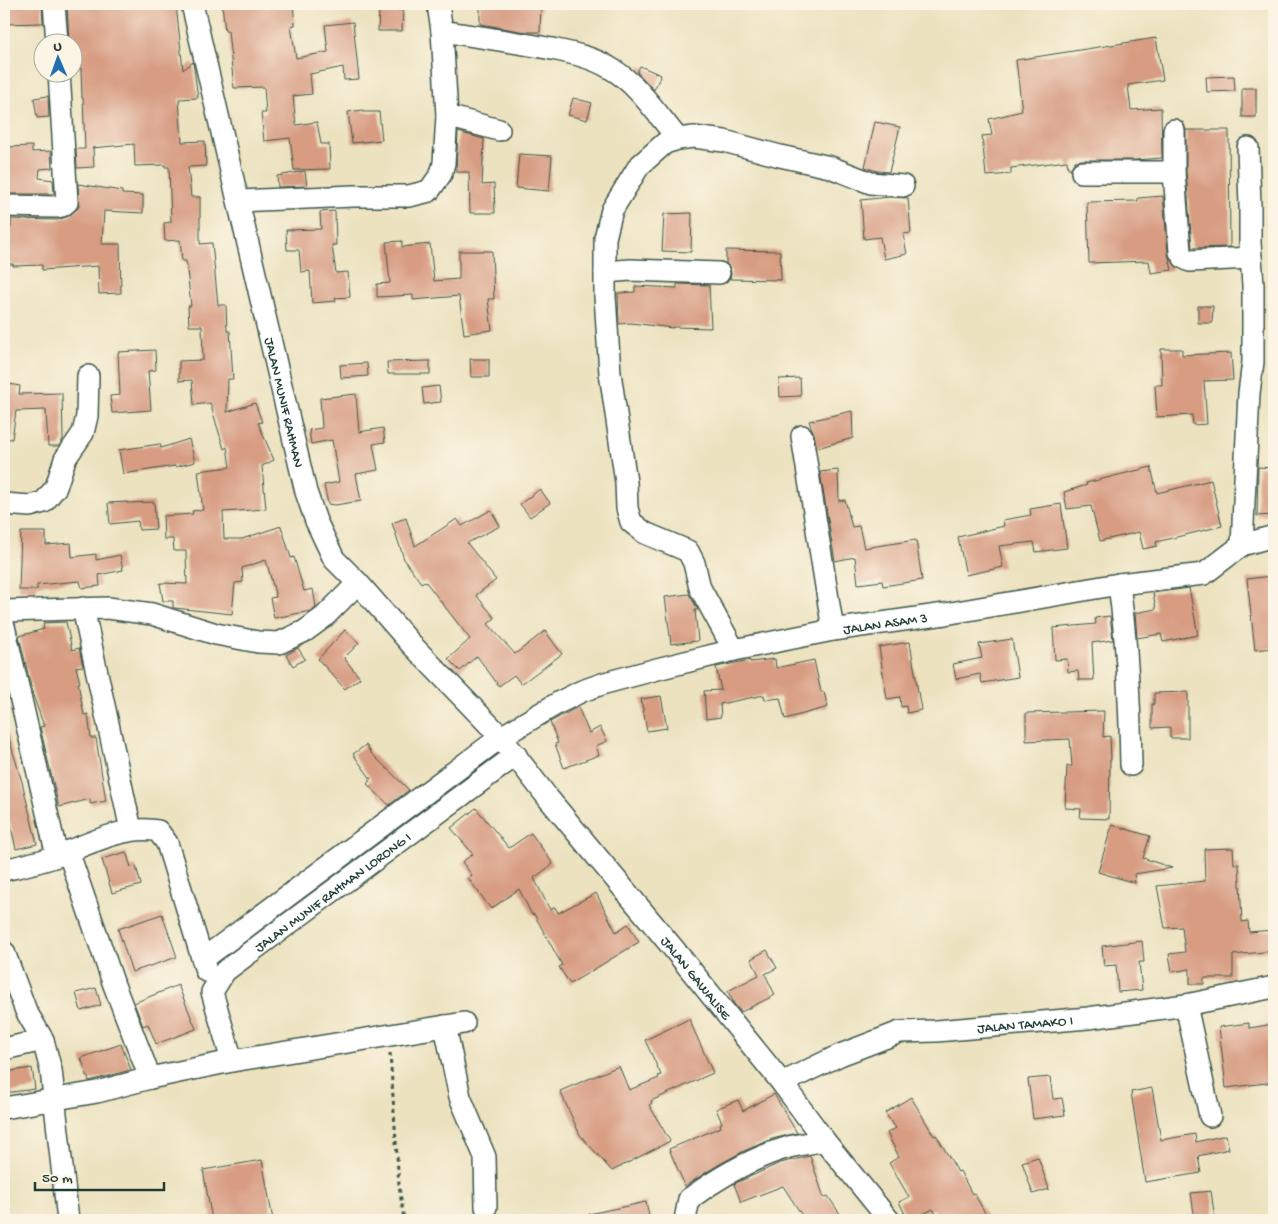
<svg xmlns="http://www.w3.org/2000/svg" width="1278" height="1224" font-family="'Gochi Hand',sans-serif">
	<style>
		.building { fill: #d79c82 }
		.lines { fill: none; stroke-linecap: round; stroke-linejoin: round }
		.minor-casing { stroke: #3e5649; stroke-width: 24 }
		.path { stroke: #3e5649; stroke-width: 3; stroke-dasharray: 4 4; stroke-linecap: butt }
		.minor { stroke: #fff; stroke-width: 21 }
		.labels { text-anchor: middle; stroke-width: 4.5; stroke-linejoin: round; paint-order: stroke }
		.street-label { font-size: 14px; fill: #1f3d34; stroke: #fcf5e5 }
	</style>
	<rect width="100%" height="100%" fill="#fcf5e5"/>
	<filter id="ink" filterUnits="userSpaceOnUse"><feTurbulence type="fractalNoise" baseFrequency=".02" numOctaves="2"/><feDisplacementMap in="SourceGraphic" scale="10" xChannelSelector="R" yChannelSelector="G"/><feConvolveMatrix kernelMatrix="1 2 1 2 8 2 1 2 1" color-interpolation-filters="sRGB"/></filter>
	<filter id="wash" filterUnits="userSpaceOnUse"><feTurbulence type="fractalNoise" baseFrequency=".0096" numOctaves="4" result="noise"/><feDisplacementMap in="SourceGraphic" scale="20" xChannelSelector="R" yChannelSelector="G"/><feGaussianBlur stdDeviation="1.12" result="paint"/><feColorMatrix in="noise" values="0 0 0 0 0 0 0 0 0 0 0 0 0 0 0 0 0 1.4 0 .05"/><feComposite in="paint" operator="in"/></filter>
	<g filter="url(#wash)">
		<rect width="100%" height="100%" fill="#ece2c0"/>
		<g id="blocks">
			<g class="building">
				<polygon points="4,4 42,4 43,23 4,24"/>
				<polygon points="67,4 108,4 108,7 138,4 176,4 183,70 193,62 198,98 179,99 182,142 205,141 206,166 188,167 191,197 200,197 200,244 212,243 218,305 226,305 227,331 230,331 233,379 228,379 227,412 255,403 262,422 258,423 274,460 262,466 266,509 223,512 224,539 242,539 281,526 291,558 294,557 304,591 313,589 316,607 311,611 274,618 270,598 276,597 266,560 242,568 243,582 235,583 232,614 175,608 173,608 173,601 163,601 160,583 187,584 186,551 174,551 173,539 164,539 163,516 193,514 192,511 203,510 198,471 230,467 227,447 224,449 210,403 194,405 192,380 179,381 179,361 203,360 202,326 189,326 188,306 191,306 186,261 182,261 180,240 165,241 164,223 171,222 169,167 165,167 165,165 135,166 134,144 92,148 93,148 94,167 77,168 76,149 85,149 83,98 82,98 81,68 78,68 78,64 72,65 72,42 69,42"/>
				<polygon points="222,4 293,4 295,25 291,26 296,58 328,52 325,25 353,22 359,79 344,80 343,67 310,74 312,94 293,96 296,125 317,122 321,144 329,144 330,169 294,170 290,138 264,141 261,113 266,113 264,87 234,88 228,31 225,31"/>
				<polygon points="480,4 541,4 540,32 526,32 480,24"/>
				<polygon points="379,9 403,10 402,31 378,31"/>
				<polygon points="1156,38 1163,80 1128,85 1131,110 1161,108 1162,158 1135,160 1082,160 1075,161 1071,168 1068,168 1067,161 1011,168 1011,174 986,176 982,136 992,135 989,119 1022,111 1016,60"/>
				<polygon points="640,66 661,75 654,90 637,72"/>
				<polygon points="1234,76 1235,91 1207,92 1206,77"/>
				<rect x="1242" y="88" width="14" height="29"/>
				<polygon points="48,96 49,117 37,118 34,98"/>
				<polygon points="573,98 592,103 587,120 568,115"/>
				<polygon points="363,110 363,112 379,112 382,140 352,143 348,112"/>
				<polygon points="875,122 900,127 889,172 877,171 865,167"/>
				<polygon points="1186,130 1229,130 1230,247 1192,248 1186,172"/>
				<polygon points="458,132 484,139 482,185 494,184 495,213 470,213 469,172 456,172"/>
				<polygon points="32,146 32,152 51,151 52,168 40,169 39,178 53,180 54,194 4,194 4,179 8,179 7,147"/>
				<polygon points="519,154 552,156 549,191 516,188"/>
				<polygon points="305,171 307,186 278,187 277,176"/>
				<polygon points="78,184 122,191 122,194 143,195 143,213 104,211 102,244 120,244 121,293 99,294 98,266 42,270 42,265 13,266 13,264 4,264 4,228 11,228 11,219 57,220 69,216 79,207"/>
				<polygon points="1163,196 1168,253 1172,270 1151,273 1149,261 1089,263 1087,202 1138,201 1138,198"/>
				<polygon points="889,197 908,198 911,233 903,234 907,254 884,259 880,237 864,239 861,200"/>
				<polygon points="335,211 336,245 332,245 336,273 348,272 350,297 335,298 336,301 312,303 310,271 301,272 299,250 287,250 286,230 321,229 320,212"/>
				<polygon points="692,213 691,252 662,251 664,214"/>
				<polygon points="402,241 402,247 430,244 434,281 459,279 459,251 492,251 494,299 488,299 492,330 464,334 459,296 413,300 413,295 377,297 377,284 390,283 386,242"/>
				<polygon points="726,250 780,251 781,280 730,279 731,273 730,268 726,263"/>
				<polygon points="677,284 709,285 711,328 673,327 673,328 631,323 619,324 618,293 635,292 635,286 677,288"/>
				<polygon points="1198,306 1213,306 1212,323 1198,323"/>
				<polygon points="1161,349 1182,349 1182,355 1231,353 1233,380 1204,381 1207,424 1193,425 1192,415 1157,417 1155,385 1162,385"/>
				<polygon points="155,350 156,370 148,371 151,410 112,413 110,396 120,395 118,352"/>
				<polygon points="470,359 489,359 489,377 471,377"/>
				<polygon points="430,361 430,374 388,374 387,362"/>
				<polygon points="367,363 368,376 341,378 340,365"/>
				<polygon points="800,378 801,396 780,397 779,379"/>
				<polygon points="4,383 20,386 19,394 62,393 63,439 59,446 48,446 46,410 16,411 12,439 4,438"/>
				<polygon points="439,386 441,402 424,404 422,388"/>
				<polygon points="356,394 359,432 383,428 385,442 373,444 378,470 356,474 361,501 335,505 328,504 324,485 339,482 332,440 311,444 309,430 322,428 320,398"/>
				<polygon points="852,411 853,438 817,448 814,434 809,421"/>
				<polygon points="189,439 195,462 175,467 175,466 123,474 119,450 160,444 161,448"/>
				<polygon points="1151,467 1157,493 1211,480 1222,526 1156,542 1157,546 1143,549 1139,532 1100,541 1091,506 1067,509 1064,492 1087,485 1086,483"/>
				<polygon points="1258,467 1274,468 1274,515 1257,516"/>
				<polygon points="838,470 839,501 845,500 852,527 859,526 864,548 916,540 922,580 883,586 882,581 858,584 855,557 835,561 820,472"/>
				<polygon points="540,489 550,503 530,517 520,504"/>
				<polygon points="127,502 127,503 154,502 156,529 139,530 138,521 110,524 108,503"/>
				<polygon points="1061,504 1067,548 1036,552 1034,542 999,546 1003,567 966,575 958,537 1004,526 1003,520 1031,515 1030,509"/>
				<polygon points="491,510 500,526 467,543 496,580 476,595 495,618 488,624 515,654 545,631 562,654 521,684 514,675 499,686 477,656 460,671 448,659 470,639 425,581 421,583 404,559 392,523 406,518 415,546 457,519 462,526"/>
				<polygon points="21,532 46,532 46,545 71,543 72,557 96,554 96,560 120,555 123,570 99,575 100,586 82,588 80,581 37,585 37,590 19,590"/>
				<polygon points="1271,576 1271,580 1274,579 1274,648 1255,650 1247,579"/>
				<polygon points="1189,588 1198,635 1163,642 1161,634 1137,638 1135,613 1156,609 1153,593"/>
				<polygon points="689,594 698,610 695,610 698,641 671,644 665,597"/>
				<polygon points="1110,616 1113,640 1092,643 1094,680 1079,680 1078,671 1068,672 1067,659 1055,660 1053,628 1096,624 1095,618"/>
				<polygon points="66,622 72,650 79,648 83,666 76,667 80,683 78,683 84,715 88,714 91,738 96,738 106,801 90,804 90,799 59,807 40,727 44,726 33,695 19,636 44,629 43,623"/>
				<polygon points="345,630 359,643 344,658 360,678 345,689 318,659"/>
				<polygon points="1012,639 1018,677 982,683 980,674 956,679 953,664 982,658 979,644"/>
				<polygon points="910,642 921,710 907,713 906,706 901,707 900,697 887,699 879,647"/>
				<polygon points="298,648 305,659 293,666 286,655"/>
				<polygon points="775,659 776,668 814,660 821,692 824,692 828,707 785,719 780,698 765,700 764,695 720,704 721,717 706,719 704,691 721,690 716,667 750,660 750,662"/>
				<polygon points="1188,692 1188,738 1170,738 1170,727 1152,728 1152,704 1154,704 1154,693"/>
				<polygon points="661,696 667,728 647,731 641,699"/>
				<polygon points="578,707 589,733 600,727 607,741 596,746 599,755 564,768 555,744 558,743 550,722"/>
				<polygon points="1104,711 1103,737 1110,736 1111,760 1110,760 1109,819 1080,818 1081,809 1065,808 1067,766 1072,766 1070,739 1026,741 1026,713"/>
				<polygon points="7,732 22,782 37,844 16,849 10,822 7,823 4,810 4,733"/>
				<polygon points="366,745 371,753 409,790 389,805 367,784 371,779 353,754"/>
				<polygon points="476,808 509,848 531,833 553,864 534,878 550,910 555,907 558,913 596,893 616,932 628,924 639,942 570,984 559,967 562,965 534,914 532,915 519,889 491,909 468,878 472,875 462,862 473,854 451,828"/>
				<polygon points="1112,825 1150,836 1143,858 1172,868 1134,874 1135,883 1098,872"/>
				<polygon points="1233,848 1234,864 1239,864 1242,922 1248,921 1249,932 1274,930 1274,951 1233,955 1233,978 1204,978 1204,984 1190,984 1190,969 1172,972 1169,954 1185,952 1182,927 1165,928 1157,886 1205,881 1204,849"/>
				<polygon points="126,852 131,867 136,866 141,885 112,893 102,859"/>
				<polygon points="162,914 177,957 132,972 118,929"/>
				<polygon points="1142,941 1144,962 1139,962 1142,990 1118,992 1116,965 1104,966 1102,946"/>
				<polygon points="767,950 777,968 765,974 775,995 741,1012 734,1004 728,991 759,975 751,959"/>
				<polygon points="178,985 196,1029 156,1044 148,1024 143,1026 134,1003"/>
				<polygon points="96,988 101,1005 81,1011 76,993"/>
				<polygon points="689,1019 713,1073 651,1101 652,1103 649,1105 670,1141 612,1171 580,1135 560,1091 619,1066 629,1090 659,1078 658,1076 661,1075 645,1040"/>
				<polygon points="1249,1023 1249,1028 1274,1024 1274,1082 1226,1088 1219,1027"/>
				<polygon points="121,1044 131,1070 89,1081 81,1058"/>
				<polygon points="32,1068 35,1089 4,1093 4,1072"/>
				<polygon points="1050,1077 1053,1099 1062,1098 1065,1115 1033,1119 1028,1079"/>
				<polygon points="1152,1088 1161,1140 1195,1134 1196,1142 1226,1135 1229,1149 1198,1156 1201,1173 1145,1182 1131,1092"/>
				<polygon points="774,1094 797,1133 772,1139 744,1151 718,1165 685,1186 669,1149 721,1127 720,1124 722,1123 716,1109 738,1100 743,1111"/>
				<polygon points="911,1097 934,1136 936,1135 958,1172 960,1171 972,1194 974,1193 989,1220 939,1220 933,1209 911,1220 908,1220 899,1202 909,1197 889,1163 899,1157 887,1133 896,1128 885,1113"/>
				<polygon points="810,1156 824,1198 828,1196 844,1220 805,1220 783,1186 741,1202 734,1184 780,1163"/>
				<polygon points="1038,1157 1049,1189 1033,1194 1022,1162"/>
				<polygon points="262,1160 273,1220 212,1220 203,1170"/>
				<polygon points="1211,1191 1215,1220 1195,1220 1191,1193"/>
				<polygon points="646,1202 650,1220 590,1220 589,1214"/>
			</g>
		</g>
	</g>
	<g filter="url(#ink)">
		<use href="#blocks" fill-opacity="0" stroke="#3e5649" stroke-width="1"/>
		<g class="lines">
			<g class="minor-casing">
				<g id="minor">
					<polyline points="54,4 57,42"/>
					<path id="s1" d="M192,4l114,488 10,29 18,38 24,24 54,62 89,92 47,61 125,150 109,135 42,57 65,80"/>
					<path d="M442,31c37,6 73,11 110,18 19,4 40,8 58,19 26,14 49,48 68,71"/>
					<polyline points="447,116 499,130"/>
					<polyline points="1174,130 1174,172 1180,252 1184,258 1190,261 1251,258"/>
					<polyline points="1082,172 1174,172"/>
					<polyline points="239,201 354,196 409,196 429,191 441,174 444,163 447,116 442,31 438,4"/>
					<polyline points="4,206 57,207 62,206 67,202 59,72"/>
					<polyline points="605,272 630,270 719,273"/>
					<polyline points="802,436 833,630"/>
					<polyline points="4,504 30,506 44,502 56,487 65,459 83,433 87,416 88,376"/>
					<polyline points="1242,545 1249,393 1253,362 1253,285 1250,243 1250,206 1248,148"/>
					<path d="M1119,584c8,60 11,120 12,181"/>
					<polyline points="83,608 131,830"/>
					<polyline points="4,611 108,608 152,614 216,634 258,642 279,643 305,631 324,617 358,583"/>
					<polyline points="4,626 57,856"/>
					<polyline points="734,650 700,588 694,563 688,551 645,533 631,522 627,508 626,482 610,373 605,296 605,238 612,210 639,166 665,143 678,139 694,137 724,141 780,156 830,167 871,183 903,186"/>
					<polyline points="68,851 114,985 150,1078"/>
					<path d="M4,870c17,-4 36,-8 53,-14 29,-11 70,-32 101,-25l9,12 39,128"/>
					<polyline points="4,952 26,1011 43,1040 51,1070 68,1220"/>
					<path id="s2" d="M203,959l298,-222 57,-34 24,-12 23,-8 56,-15 73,-18 99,-20 112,-16 174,-30 85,-10 38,-29 32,-9"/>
					<polyline points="1186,1005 1210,1116"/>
					<polyline points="445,1026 460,1097 485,1157 486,1207"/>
					<polyline points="4,1049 43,1040"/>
					<path id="s3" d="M232,1061l-20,-69 13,-21 291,-216"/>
					<path id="s4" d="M782,1083l58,-28 60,-23 36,-1 152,-13 98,-13 88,-18"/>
					<polyline points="4,1108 97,1092 150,1078 232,1061 464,1023"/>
					<path d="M685,1220l4,-21c30,-22 65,-42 100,-52 12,-3 24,-4 35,-7"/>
				</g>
			</g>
			<polyline class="path" points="390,1053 399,1185 404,1220"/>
			<use href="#minor" class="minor"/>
		</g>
	</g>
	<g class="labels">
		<g class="street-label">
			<text dy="5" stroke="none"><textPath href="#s1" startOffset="409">JALAN MUNIF RAHMAN</textPath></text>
			<text dy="5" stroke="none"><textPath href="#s2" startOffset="776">JALAN ASAM 3</textPath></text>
			<text dy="5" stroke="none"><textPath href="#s3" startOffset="230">JALAN MUNIF RAHMAN LORONG I</textPath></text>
			<text dy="5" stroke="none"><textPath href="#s1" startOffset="1128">JALAN GAWALISE</textPath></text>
			<text dy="5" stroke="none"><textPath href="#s4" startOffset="254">JALAN TAMAKO I</textPath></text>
		</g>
	</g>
	<rect width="1278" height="1224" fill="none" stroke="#fcf5e5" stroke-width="20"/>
	<g transform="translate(58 58) rotate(358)"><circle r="24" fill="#fcf5e5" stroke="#a4ab9e"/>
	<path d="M0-4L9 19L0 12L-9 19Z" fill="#1f6fb2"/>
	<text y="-8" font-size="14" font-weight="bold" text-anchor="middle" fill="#1f3d34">U</text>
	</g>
	<path d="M35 1182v8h129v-8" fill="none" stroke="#1f3d34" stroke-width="2.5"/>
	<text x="42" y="1182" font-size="15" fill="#1f3d34" stroke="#fcf5e5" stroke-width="4" paint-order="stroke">50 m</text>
</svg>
